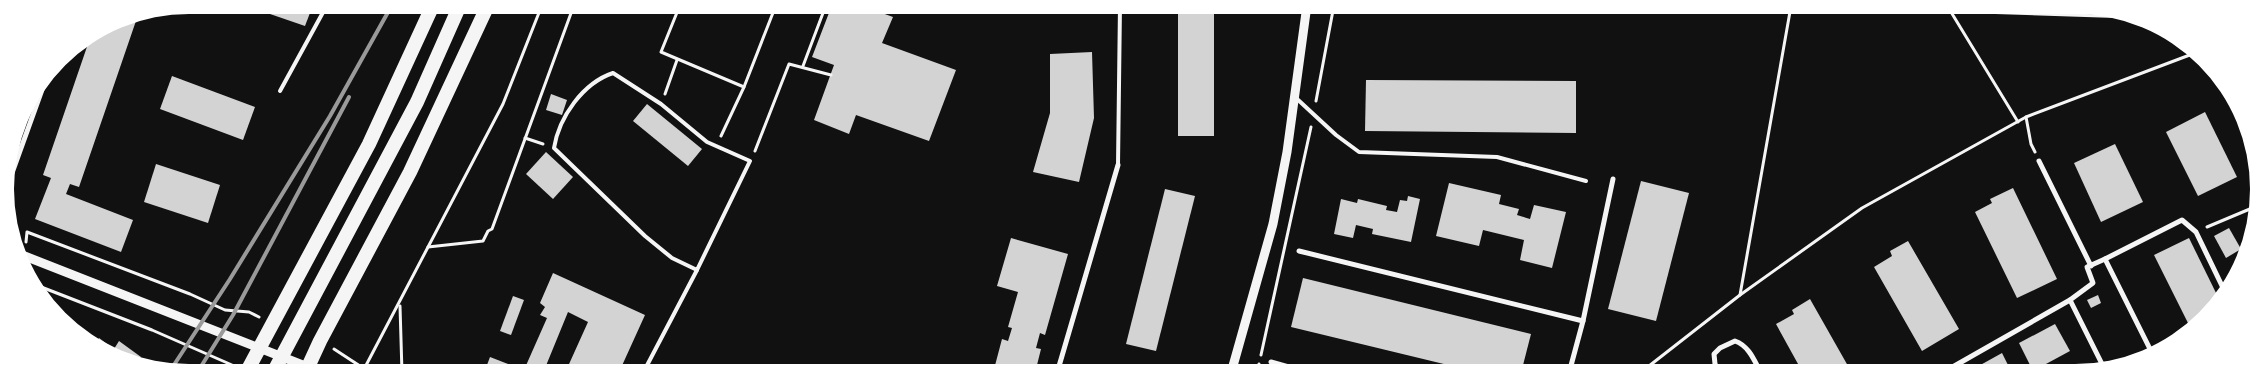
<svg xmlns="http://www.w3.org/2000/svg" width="2264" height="378" font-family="'Zilla Slab',serif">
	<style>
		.building { fill: #d3d3d3 }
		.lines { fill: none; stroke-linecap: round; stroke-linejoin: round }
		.path { stroke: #f5f5f5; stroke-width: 3 }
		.service { stroke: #f5f5f5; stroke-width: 4 }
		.minor { stroke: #f5f5f5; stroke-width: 5 }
		.tertiary { stroke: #f5f5f5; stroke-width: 9 }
		.trunk { stroke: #f5f5f5; stroke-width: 14 }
		.rail { stroke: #9a9a9a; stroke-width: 4 }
	</style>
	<rect width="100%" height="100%" fill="#111"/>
	<g class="building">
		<polygon points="244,5 313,5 305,26"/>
		<polygon points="832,5 860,5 893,17 882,43 956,70 929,141 856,115 849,134 814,120 834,65 812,57"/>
		<rect x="1178" y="5" width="36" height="131"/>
		<polygon points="138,15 79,187 70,184 66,194 133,220 121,252 35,219 51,178 43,175 90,38 119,19"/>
		<polygon points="1092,52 1094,118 1079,182 1033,172 1050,113 1050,54"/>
		<polygon points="172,76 255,107 243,140 160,109"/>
		<polygon points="1366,80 1576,81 1576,133 1365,131"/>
		<polygon points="551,94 567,100 562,115 546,110"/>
		<polygon points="647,104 702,149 688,166 633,121"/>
		<polygon points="2205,112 2237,177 2198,196 2166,132"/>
		<polygon points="2115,144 2143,202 2101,222 2074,163"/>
		<polygon points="546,152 573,177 553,199 526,174"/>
		<polygon points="156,164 220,185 208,223 144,202"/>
		<polygon points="1641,181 1689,193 1656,321 1608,309"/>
		<polygon points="1449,183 1501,195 1499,204 1519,209 1517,215 1530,219 1534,205 1566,212 1552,268 1520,260 1524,240 1483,230 1479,246 1436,236"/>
		<polygon points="2013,188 2057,279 2017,298 1975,212 1992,203 1990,199"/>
		<polygon points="1165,189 1195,196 1156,351 1126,344"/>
		<polygon points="1408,196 1420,199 1411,242 1372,234 1373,229 1356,225 1353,238 1334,234 1341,199 1357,203 1358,199 1387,206 1386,210 1397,212 1400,200 1407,201"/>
		<polygon points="2229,228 2241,249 2226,258 2214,236"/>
		<polygon points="1011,238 1068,254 1045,335 1040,333 1036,348 1041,349 1035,373 993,373 1002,339 1008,341 1012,328 1008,327 1018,292 997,286"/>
		<polygon points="2189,238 2219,299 2205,319 2191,329 2154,255"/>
		<polygon points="1908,241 1959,329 1922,351 1874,267 1892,256 1890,251"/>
		<polygon points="553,273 645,315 620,370 626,373 565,373 588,322 568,312 543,373 484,373 490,357 524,370 547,318 540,315 545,307 540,303"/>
		<polygon points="1303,278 1531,334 1521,373 1481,373 1291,327"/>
		<polygon points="2098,295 2101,303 2091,308 2087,300"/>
		<polygon points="513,296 524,300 511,335 500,331"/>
		<polygon points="1810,299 1852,373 1803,373 1776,324 1794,314 1792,310"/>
		<polygon points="2055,324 2070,351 2033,371 2019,343"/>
		<polygon points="99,338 114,349 119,341 141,357 137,362 107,354 95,345"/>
		<polygon points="2002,353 2012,373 1965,373 1984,363"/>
		<polygon points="1112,365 1126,369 1125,373 1109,373"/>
	</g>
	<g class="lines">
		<g class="path">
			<polyline points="680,5 661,52 744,87"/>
			<polyline points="870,5 872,6"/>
			<polyline points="1765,5 2131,17"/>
			<polyline points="1951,12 2018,122"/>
			<polyline points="803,66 826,5"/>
			<polyline points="665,94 677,60"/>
			<polyline points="1316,101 1334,5"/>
			<polyline points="2026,117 2031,144 2035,152"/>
			<polyline points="721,136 744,87 776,5"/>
			<polyline points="525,138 543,144"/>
			<polyline points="755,151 789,64 831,75"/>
			<polyline points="2207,227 2257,206"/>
			<polyline points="26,242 27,232 190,294 225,310 249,312 259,317"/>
			<polyline points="428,247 483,241 488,231 492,229 574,5"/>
			<polyline points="36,285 152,330 232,365"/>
			<polyline points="1740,295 1791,6"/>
			<polyline points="400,306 402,373"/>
			<polyline points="334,349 363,368 375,373"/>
			<polyline points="1261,355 1311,127"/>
			<polyline points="362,373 503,104 542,5"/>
			<polyline points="1256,373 1259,364"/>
			<polyline points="1640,373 1740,295 1862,208 2026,117 2195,53"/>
		</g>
		<g class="service">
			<polyline points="1094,5 1120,9"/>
			<path d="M613,73l48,31 46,38 43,19 -53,109 -25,-12 -27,-22 -91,-88c5,-31 29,-65 59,-75z"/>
			<polyline points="280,91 327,5"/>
			<polyline points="1296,98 1336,135 1359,152 1497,157 1586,181"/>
			<polyline points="1118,165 1120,5"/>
			<polyline points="643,373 697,270"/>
		</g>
		<g class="minor">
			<polyline points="2039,161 2091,266"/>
			<polyline points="7,187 47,76"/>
			<polyline points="1299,251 1583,321"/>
			<polyline points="2105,259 2182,220 2196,232 2225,292"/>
			<polyline points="1271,362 1310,373"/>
			<polyline points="2104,368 2070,300 2093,283 2087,267 2105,259 2153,355"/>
			<polyline points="1057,373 1118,165"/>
			<polyline points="1569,373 1583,321 1613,179"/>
			<path d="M1720,373l-5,-9 -1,-10 6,-6 15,-7c14,5 19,19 26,32"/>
			<polyline points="1942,373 2070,300"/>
		</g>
		<g class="tertiary">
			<polyline points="17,253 323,373"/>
			<polyline points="1231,373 1273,224 1287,152 1307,5"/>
		</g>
		<g class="trunk">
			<polyline points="308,367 320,341 410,172 488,5"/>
			<polyline points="246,373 369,144 433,5"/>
			<polyline points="273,373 417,102 460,5"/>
		</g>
		<g class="rail">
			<polyline points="170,371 230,279 330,116 392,5"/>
			<polyline points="197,373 233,315 349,97"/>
		</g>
	</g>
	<path d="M0 0H2264V378H0ZM189 14H2075A175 175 0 0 1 2250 189V189A175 175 0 0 1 2075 364H189A175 175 0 0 1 14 189V189A175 175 0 0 1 189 14Z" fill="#fff" fill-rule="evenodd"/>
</svg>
